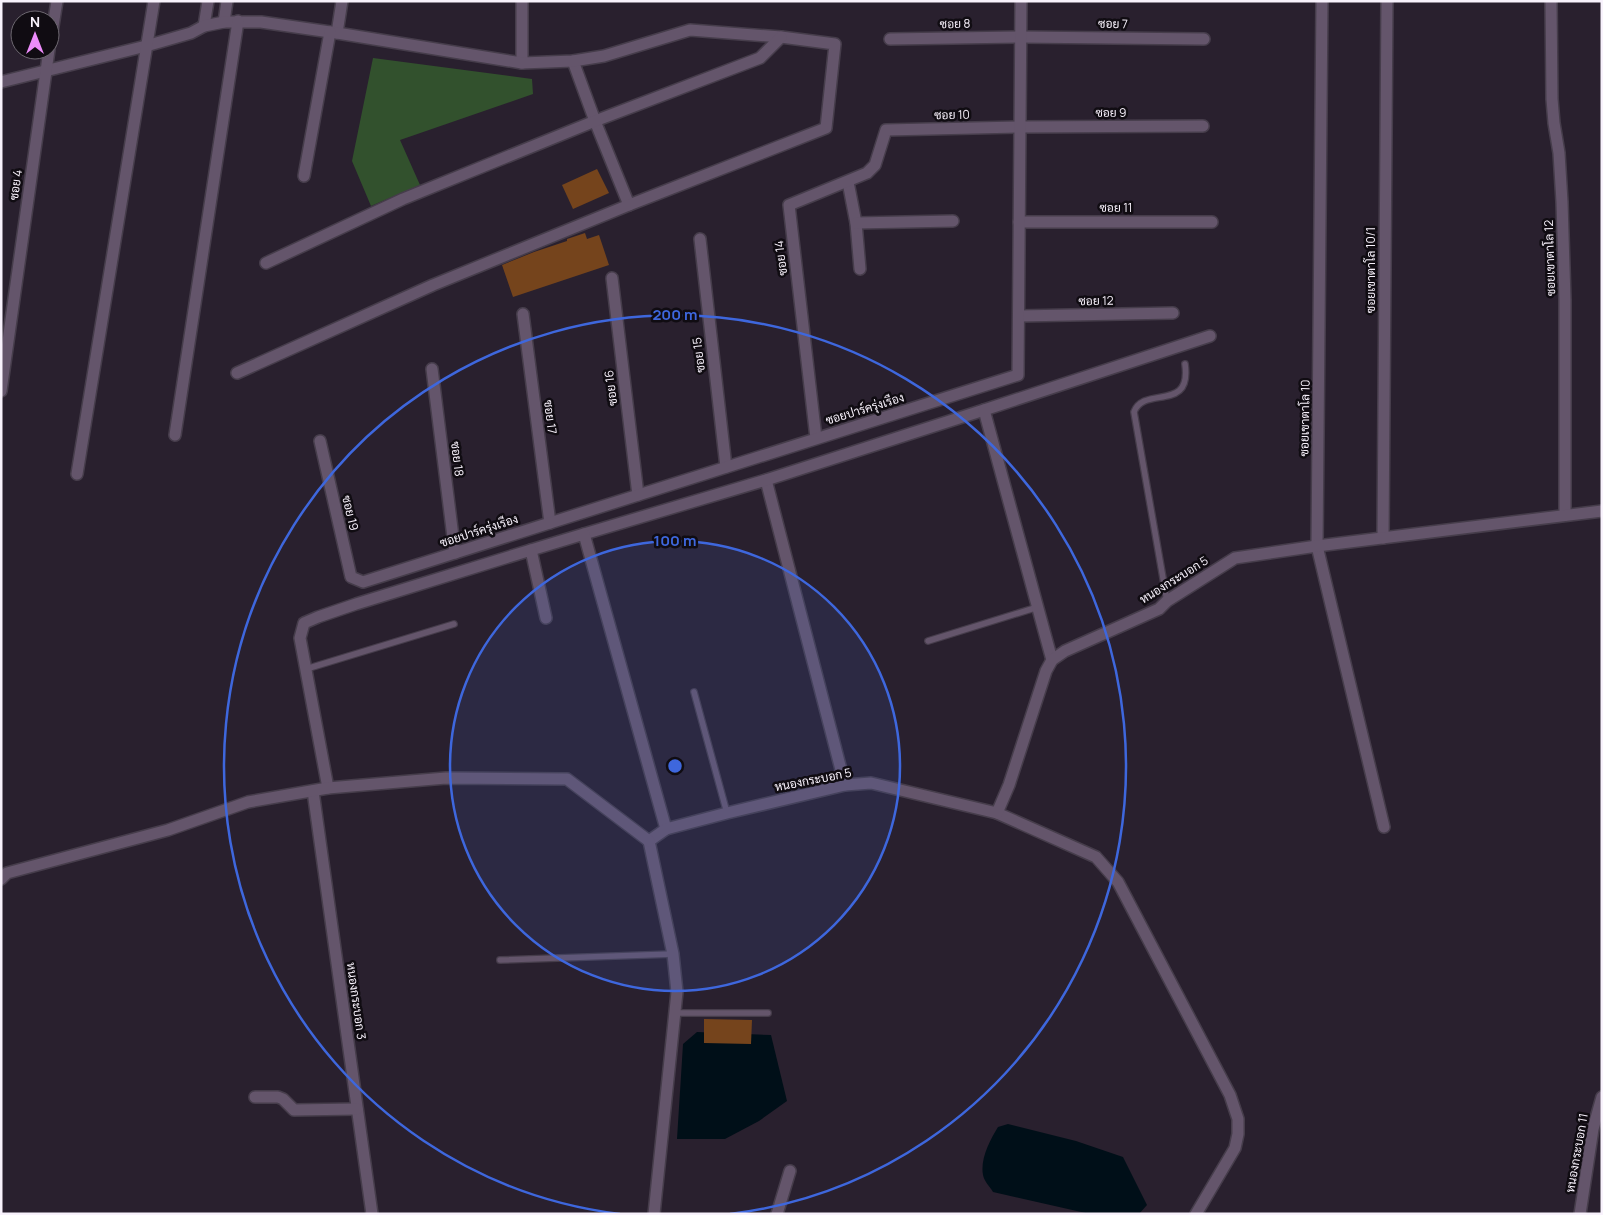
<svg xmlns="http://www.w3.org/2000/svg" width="1603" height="1215" font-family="Manrope,Sarabun,sans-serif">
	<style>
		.green { fill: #32512d }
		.water { fill: #000f18 }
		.building { fill: #75441c }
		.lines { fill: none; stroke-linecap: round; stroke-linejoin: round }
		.service-casing { stroke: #463d4b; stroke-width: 8 }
		.minor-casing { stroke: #463d4b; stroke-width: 14 }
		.service { stroke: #64556b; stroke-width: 5.5 }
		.minor { stroke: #64556b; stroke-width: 11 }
		.ring { fill: none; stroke: #3e67dd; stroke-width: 2.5 }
		.labels { text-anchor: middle; stroke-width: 5; stroke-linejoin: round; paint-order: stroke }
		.street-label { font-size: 12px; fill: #f8f2fc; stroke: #100c12 }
		.centre { fill: #3e67dd; stroke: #100c12; stroke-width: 2.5 }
		.ring-label { font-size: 15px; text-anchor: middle; font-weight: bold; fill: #3e67dd; stroke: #100c12; stroke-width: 5; stroke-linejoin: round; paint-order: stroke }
	</style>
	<rect width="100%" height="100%" fill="#29202e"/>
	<polygon class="green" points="373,58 532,79 533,94 400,140 420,185 371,206 352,161"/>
	<g class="water">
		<polygon points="697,1032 771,1035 787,1101 759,1121 725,1139 677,1139 683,1044"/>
		<path d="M1008,1124l68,17 47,16 24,48 -8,9h-49l-97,-22c-3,-5 -9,-11 -10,-17 -3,-16 7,-35 15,-48z"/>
	</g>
	<g class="building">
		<polygon points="597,169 609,193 573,209 562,185"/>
		<polygon points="585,233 587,239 599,235 609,265 513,297 502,265 534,252 567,241 567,239"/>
		<polygon points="704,1019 752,1020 751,1044 704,1043"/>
	</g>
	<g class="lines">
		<g class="service-casing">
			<g id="service">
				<path d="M1167,601l-33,-189c10,-27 58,1 51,-48"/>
				<polyline points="928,641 1038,607"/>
				<polyline points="306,669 454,624"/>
				<polyline points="694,692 727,813"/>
				<polyline points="500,960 673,954"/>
				<polyline points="675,1013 768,1013"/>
			</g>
		</g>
		<g class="minor-casing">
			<g id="minor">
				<polyline points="522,1 522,63"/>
				<polyline points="1322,1 1317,546 1384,827"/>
				<polyline points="1551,1 1552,99 1554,123 1559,153 1562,202 1565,300 1565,515"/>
				<polyline points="224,22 227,1"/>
				<polyline points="204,26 208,1"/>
				<polyline points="337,33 342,1"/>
				<polyline points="890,39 1021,37 1204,39"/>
				<polyline points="50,45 57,1"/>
				<polyline points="573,61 595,121 629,205"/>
				<polyline points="1,82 146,46 191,33 204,26 224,22 261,22 337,33 522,63 573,61 604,56 690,30 781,37 835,44 826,128 629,205 433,285 237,373"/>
				<polyline points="304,176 330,32"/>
				<polyline points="848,182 856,223 860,269"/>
				<polyline points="1019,222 1212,222"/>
				<polyline points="856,223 953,221"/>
				<polyline points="700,239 726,467"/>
				<polyline points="266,263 403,199 595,121 760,58 781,37"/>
				<polyline points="612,278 638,495"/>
				<polyline points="523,314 550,523"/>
				<polyline points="1019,316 1173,313"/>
				<polyline points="432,369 455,553"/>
				<polyline points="1,391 49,50"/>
				<polyline points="175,435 238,21"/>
				<polyline points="816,438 789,205 867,173 875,165 886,130 1020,127 1203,126"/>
				<polyline points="320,441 351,577 363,582 1018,375 1021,1"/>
				<polyline points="77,474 154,1"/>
				<polyline points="766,480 845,785"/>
				<polyline points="584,534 766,480 984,410"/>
				<polyline points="1383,538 1387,1"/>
				<polyline points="531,550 584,534 666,829"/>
				<polyline points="1052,660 984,410 1210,336"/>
				<polyline points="328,788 300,638 304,623 318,617 356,604 531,550 546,618"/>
				<polyline points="313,791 372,1214"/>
				<polyline points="997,813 1096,857 1118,882 1230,1095 1238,1119 1238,1134 1235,1148 1196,1214"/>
				<polyline points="649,841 666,829 727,813 845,785 871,783 997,813 1009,785 1046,671 1052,660 1065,651 1159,609 1167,601 1235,558 1317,546 1602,511"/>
				<polyline points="649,841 673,954 677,992 654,1214"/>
				<polyline points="1,879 7,873 168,830 248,802 328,788 446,778 567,779 649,841"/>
				<polyline points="255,1097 278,1097 283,1099 294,1110 357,1109"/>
				<polyline points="777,1214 790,1171"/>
				<polyline points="1580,1214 1593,1129 1602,1097"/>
			</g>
		</g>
		<use href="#service" class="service"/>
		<use href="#minor" class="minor"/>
	</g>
	<circle cx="675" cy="766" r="225" fill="#3e67dd" fill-opacity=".12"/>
	<g class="ring">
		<circle cx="675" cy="766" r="225"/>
		<path d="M620 1214A451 451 0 1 1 730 1214"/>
	</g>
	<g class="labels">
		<g class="street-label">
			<text transform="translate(955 24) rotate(-1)" y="4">ซอย 8</text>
			<text transform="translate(1113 24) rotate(1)" y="4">ซอย 7</text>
			<text x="1111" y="117">ซอย 9</text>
			<text transform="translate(952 115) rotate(-1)" y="4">ซอย 10</text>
			<text transform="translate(16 185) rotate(-82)" y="4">ซอย 4</text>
			<text x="1116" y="212">ซอย 11</text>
			<text transform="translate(781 258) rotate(-97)" y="4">ซอย 14</text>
			<text transform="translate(1550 258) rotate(-92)" y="4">ซอยเขาตาโล 12</text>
			<text transform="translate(1371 270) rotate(-90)" y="4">ซอยเขาตาโล 10/1</text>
			<text transform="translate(1096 301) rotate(-1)" y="4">ซอย 12</text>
			<text transform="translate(699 355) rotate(-97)" y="4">ซอย 15</text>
			<text transform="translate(611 388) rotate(-97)" y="4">ซอย 16</text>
			<text transform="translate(865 409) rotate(-17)" y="4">ซอยปาร์ครุ่งเรือง</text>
			<text transform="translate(550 417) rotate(83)" y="4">ซอย 17</text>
			<text transform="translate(1305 418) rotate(-89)" y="4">ซอยเขาตาโล 10</text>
			<text transform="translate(457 459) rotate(83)" y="4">ซอย 18</text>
			<text transform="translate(350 513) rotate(77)" y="4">ซอย 19</text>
			<text transform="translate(479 531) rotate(-18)" y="4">ซอยปาร์ครุ่งเรือง</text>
			<text transform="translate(1174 580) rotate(-32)" y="4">หนองกระบอก 5</text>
			<text transform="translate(813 780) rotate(-11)" y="4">หนองกระบอก 5</text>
			<text transform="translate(356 1001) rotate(82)" y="4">หนองกระบอก 3</text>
			<text transform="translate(1577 1153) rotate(-80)" y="4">หนองกระบอก 11</text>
		</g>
	</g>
	<circle cx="675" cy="766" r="8" class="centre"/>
	<g class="ring-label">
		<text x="675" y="320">200 m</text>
		<text x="675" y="546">100 m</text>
	</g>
	<rect width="1603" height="1215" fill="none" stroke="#f8f2fc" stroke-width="5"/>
	<g transform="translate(35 35)"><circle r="24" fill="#100c12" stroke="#6d6870"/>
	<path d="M0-4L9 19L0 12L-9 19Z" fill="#ed8cfa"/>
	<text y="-8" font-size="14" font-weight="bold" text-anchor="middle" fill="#f8f2fc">N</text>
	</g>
</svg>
